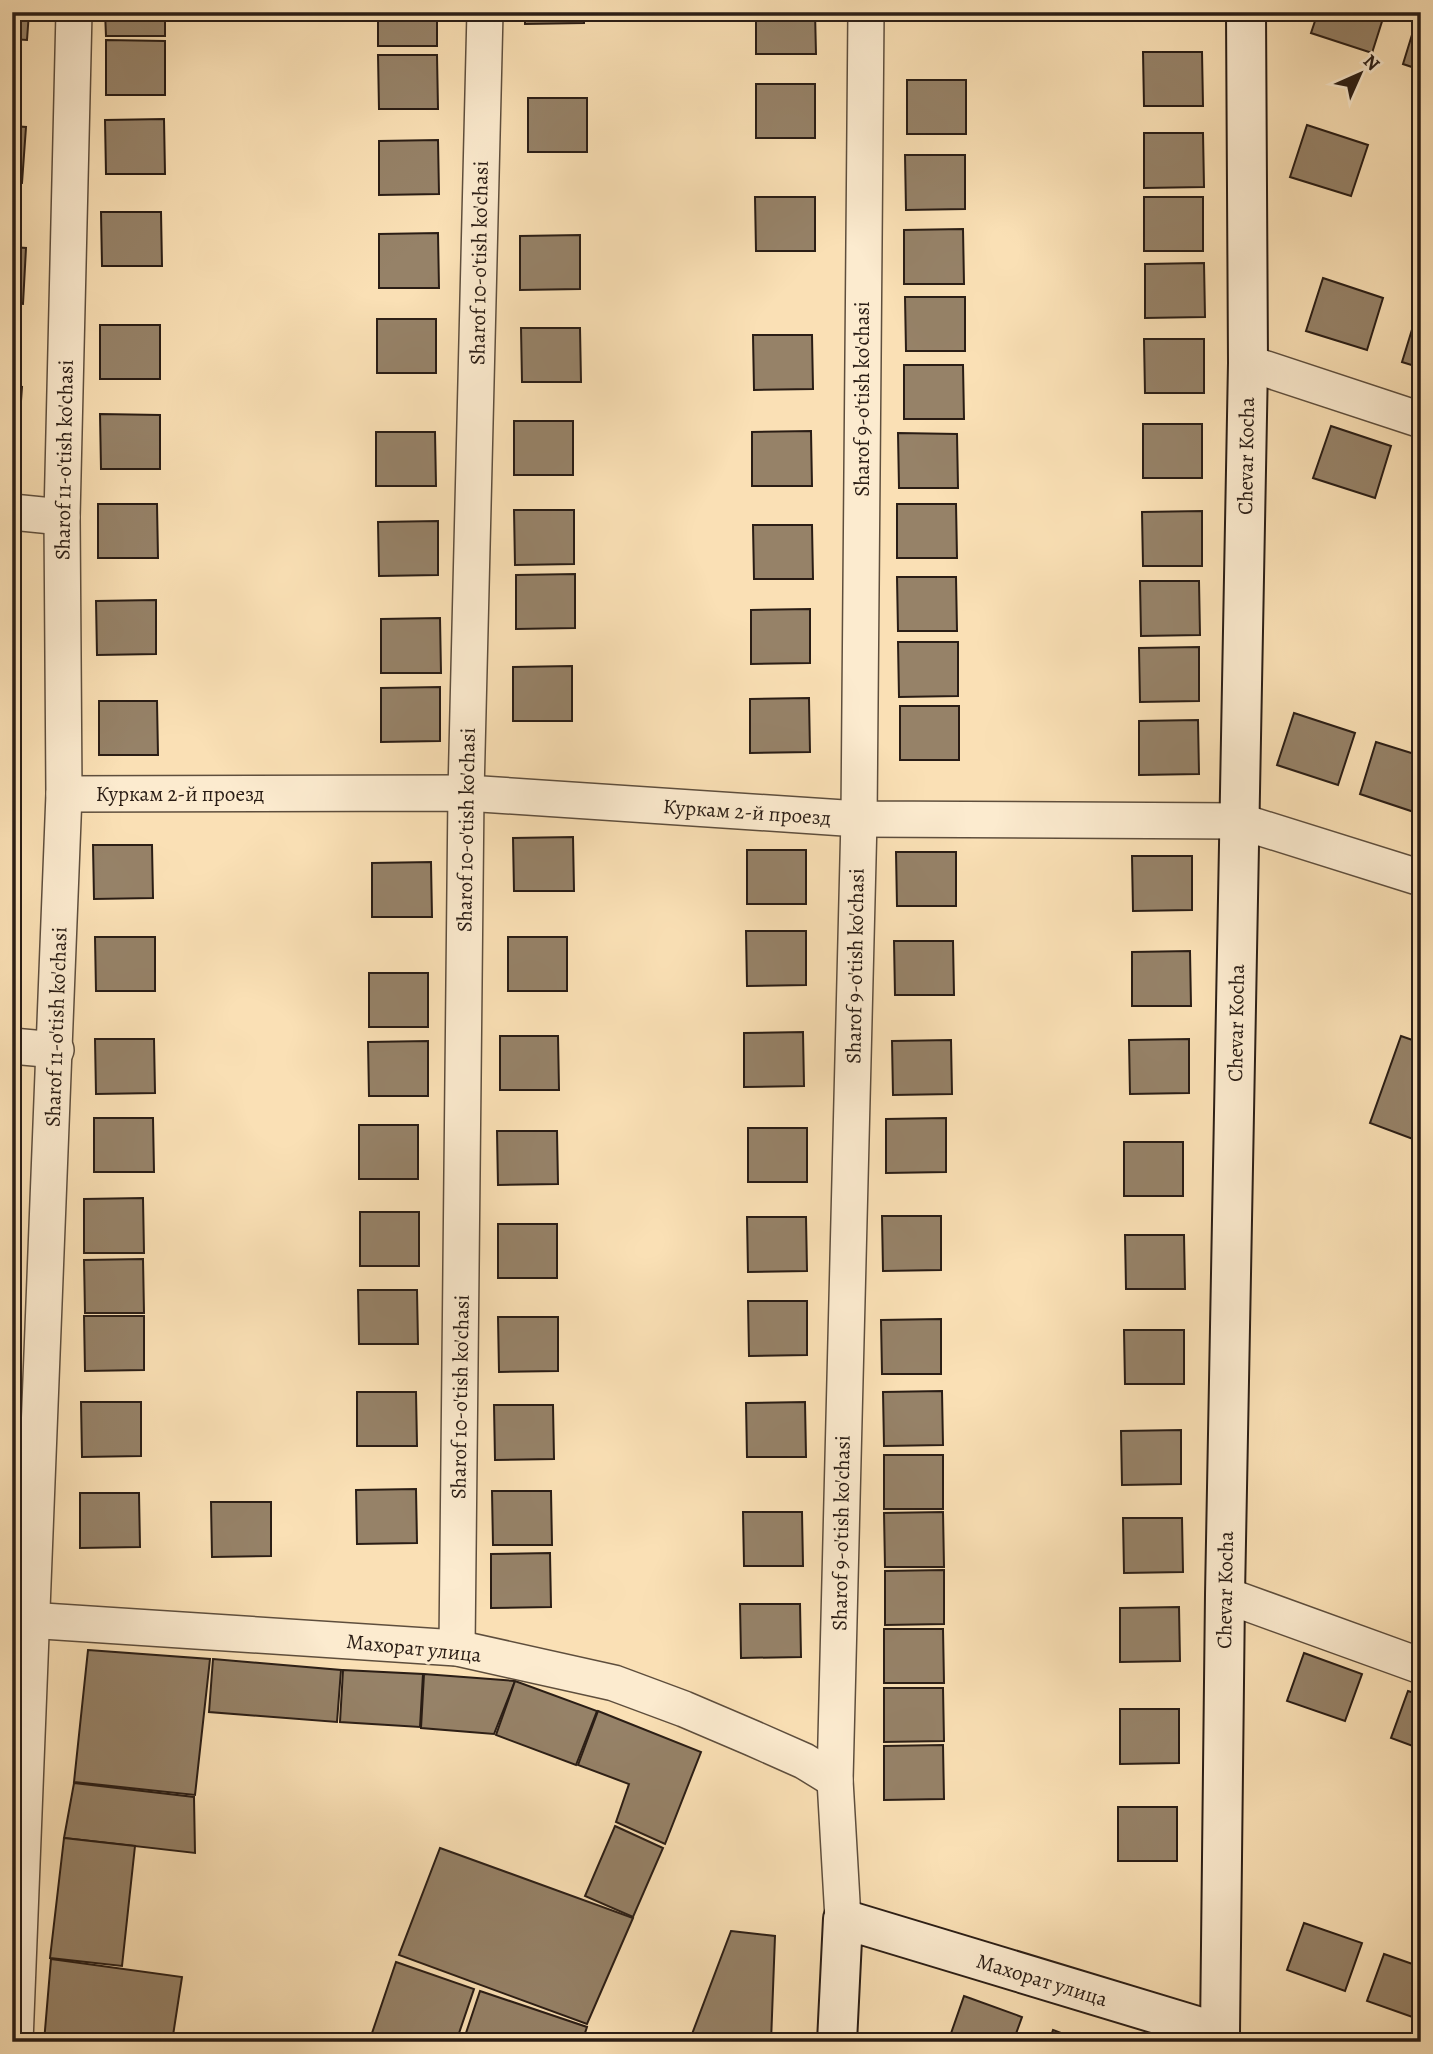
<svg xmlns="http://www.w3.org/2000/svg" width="1433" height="2054" font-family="Alegreya,serif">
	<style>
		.building { fill: #968268; stroke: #2a1d15; stroke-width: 2 }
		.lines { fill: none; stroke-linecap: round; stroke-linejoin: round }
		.street-casing { stroke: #5e4e3d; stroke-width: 38 }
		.secondary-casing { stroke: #2a1d15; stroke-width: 42 }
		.street { stroke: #fcebcf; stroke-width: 35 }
		.secondary { stroke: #fcebcf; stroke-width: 38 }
		.labels { text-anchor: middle; stroke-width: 6; stroke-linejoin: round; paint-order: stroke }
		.street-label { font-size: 21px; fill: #2a1d15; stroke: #fcebcf }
	</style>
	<rect width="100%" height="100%" fill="#fae0b5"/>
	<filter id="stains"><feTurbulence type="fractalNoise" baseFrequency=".00286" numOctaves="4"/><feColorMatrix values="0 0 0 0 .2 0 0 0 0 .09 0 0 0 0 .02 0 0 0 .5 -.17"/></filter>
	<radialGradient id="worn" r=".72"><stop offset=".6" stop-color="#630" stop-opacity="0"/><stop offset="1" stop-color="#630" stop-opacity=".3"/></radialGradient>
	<g class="building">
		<polygon points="12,12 29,12 27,40 12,39"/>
		<polygon points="105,12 165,12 165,36 106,36"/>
		<rect x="378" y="12" width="59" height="34"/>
		<polygon points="525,12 584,12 584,23 525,24"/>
		<polygon points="756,12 815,12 816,54 756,54"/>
		<rect x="1139" y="12" width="59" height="2"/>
		<polygon points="1318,12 1385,12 1372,53 1311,33"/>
		<polygon points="1419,12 1421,12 1421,70 1403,64"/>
		<polygon points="106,40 165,41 165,95 106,95"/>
		<polygon points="1143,52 1202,52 1203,106 1144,106"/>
		<polygon points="378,55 437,55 438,109 379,109"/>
		<rect x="907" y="80" width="59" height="54"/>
		<rect x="756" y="84" width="59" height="54"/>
		<rect x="528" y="98" width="59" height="54"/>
		<polygon points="164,119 165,174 106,174 105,120"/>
		<polygon points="1307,125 1368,145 1351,196 1290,177"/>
		<polygon points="12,126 26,127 22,183 12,182"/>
		<polygon points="1144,133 1203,133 1204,187 1144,188"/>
		<polygon points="438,140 439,194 379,195 379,141"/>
		<polygon points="905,155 965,155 965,209 906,210"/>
		<polygon points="755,197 815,197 815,251 756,251"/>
		<rect x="1144" y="197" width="59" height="54"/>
		<polygon points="101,212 161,212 162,266 102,266"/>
		<polygon points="963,229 964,284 904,284 904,230"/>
		<polygon points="438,233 439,288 379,288 379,234"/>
		<polygon points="580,235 580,289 520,290 520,236"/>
		<polygon points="12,247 26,248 23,304 12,303"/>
		<polygon points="1204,263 1205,317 1145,318 1145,264"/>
		<polygon points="1323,278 1383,298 1367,350 1306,331"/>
		<polygon points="905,297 965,297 965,351 906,351"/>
		<polygon points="1418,310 1421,311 1421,368 1402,362"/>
		<rect x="377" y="319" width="59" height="54"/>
		<rect x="100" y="325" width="60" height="54"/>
		<polygon points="521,328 580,328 581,382 522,382"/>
		<polygon points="753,335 812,335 813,389 754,390"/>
		<polygon points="1144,339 1204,339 1204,393 1145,393"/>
		<polygon points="904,365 963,365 964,419 904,419"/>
		<polygon points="12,386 22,387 18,443 12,443"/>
		<polygon points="100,414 160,415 160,469 101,469"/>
		<rect x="514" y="421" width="59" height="54"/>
		<rect x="1143" y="424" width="59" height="54"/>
		<polygon points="1331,426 1391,446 1375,498 1313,478"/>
		<polygon points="811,431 812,486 752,486 752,432"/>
		<polygon points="376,432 435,432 436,486 376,486"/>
		<polygon points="898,433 957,434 958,488 899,488"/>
		<polygon points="98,504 157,504 158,558 98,558"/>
		<polygon points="897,504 956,504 957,558 897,558"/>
		<polygon points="514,510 574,510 574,564 515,565"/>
		<polygon points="1202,511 1202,566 1143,566 1142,512"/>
		<polygon points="438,521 438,575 379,576 378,522"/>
		<polygon points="753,525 812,525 813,579 754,579"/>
		<polygon points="575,574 575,628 516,629 516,575"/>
		<polygon points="897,577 956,577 957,631 898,631"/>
		<polygon points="1140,581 1199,581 1200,635 1141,636"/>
		<polygon points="156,600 156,654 97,655 96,601"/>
		<polygon points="810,609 810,663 751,664 751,610"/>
		<polygon points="440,618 441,673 381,673 381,619"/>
		<polygon points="898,642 958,642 958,696 899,697"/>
		<polygon points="1199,647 1199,701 1140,702 1139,648"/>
		<polygon points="572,666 572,721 513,721 513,667"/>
		<polygon points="440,687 440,741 381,742 381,688"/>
		<polygon points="809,698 810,752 750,753 750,699"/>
		<polygon points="99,701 157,701 158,755 99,755"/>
		<rect x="900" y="706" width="59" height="54"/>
		<polygon points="1294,713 1355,733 1338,785 1277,765"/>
		<polygon points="1198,720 1199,774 1139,775 1139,721"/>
		<polygon points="1376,742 1421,756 1420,814 1360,794"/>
		<polygon points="573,837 574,891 514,891 513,838"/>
		<polygon points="93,845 152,845 153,898 94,899"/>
		<rect x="747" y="850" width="59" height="54"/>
		<polygon points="896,852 956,852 956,906 897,906"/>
		<polygon points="1132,856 1192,856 1192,910 1133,911"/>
		<polygon points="431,862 432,917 372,917 372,863"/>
		<polygon points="746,931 806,931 806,985 747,986"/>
		<polygon points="95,937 155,937 155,991 96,991"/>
		<rect x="508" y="937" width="59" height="54"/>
		<polygon points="894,941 953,941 954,995 895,995"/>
		<polygon points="1190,951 1191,1006 1132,1006 1132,952"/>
		<rect x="369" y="973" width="59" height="54"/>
		<polygon points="803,1032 804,1086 744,1087 744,1033"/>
		<polygon points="500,1036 558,1036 559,1090 500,1090"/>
		<polygon points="1401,1036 1421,1043 1421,1142 1370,1123"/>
		<polygon points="95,1039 154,1039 155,1093 96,1094"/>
		<polygon points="1189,1039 1189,1093 1130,1094 1129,1040"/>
		<polygon points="951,1040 952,1094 893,1095 892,1041"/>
		<polygon points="428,1041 428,1096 369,1096 368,1042"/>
		<polygon points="94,1118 153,1118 154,1172 94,1172"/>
		<polygon points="946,1118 946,1172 886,1173 886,1119"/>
		<rect x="359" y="1125" width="59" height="54"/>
		<rect x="748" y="1128" width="59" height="54"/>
		<polygon points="497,1131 557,1131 558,1184 498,1185"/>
		<rect x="1124" y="1142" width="59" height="54"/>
		<polygon points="143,1198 144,1253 84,1253 84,1199"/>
		<rect x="360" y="1212" width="59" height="54"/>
		<polygon points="882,1216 941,1216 941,1270 883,1271"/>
		<polygon points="747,1217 806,1217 807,1271 748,1272"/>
		<rect x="498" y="1224" width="59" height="54"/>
		<polygon points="1125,1235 1184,1235 1185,1289 1126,1289"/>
		<polygon points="143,1259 144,1313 85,1313 84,1260"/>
		<polygon points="358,1290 417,1290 418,1344 359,1344"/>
		<polygon points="748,1301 807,1301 807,1355 749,1356"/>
		<polygon points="84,1316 144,1316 144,1370 85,1371"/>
		<polygon points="498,1317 558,1317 558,1371 499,1372"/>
		<polygon points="941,1319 941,1374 882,1374 881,1320"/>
		<polygon points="1124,1330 1184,1330 1184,1384 1125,1384"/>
		<polygon points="942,1391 943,1445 884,1446 883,1392"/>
		<polygon points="357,1392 416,1392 417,1446 357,1446"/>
		<polygon points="81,1402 141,1402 141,1456 82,1457"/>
		<polygon points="805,1402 806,1457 747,1457 746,1403"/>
		<polygon points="494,1405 553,1405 554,1459 495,1460"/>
		<polygon points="1181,1430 1181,1484 1122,1485 1121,1431"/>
		<rect x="884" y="1455" width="59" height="54"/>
		<polygon points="416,1489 417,1543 357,1544 356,1490"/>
		<polygon points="492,1491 551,1491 552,1545 493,1545"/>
		<polygon points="80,1493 139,1493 140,1547 80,1548"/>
		<polygon points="211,1502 271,1502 271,1556 212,1557"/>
		<polygon points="743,1512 802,1512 803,1566 744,1566"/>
		<polygon points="943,1512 944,1567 885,1567 884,1513"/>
		<polygon points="1123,1518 1182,1518 1183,1572 1124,1573"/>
		<polygon points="550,1553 551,1607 491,1608 491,1554"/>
		<polygon points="944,1570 944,1624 885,1625 885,1571"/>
		<polygon points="740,1604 800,1604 801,1657 741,1658"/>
		<polygon points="1179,1607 1180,1661 1120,1662 1120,1608"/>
		<polygon points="884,1629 943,1629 944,1683 884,1683"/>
		<polygon points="88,1650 210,1659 195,1795 74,1782"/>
		<polygon points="1304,1653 1362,1674 1345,1721 1287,1701"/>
		<polygon points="213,1659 341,1670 337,1722 209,1712"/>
		<polygon points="343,1670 423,1674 420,1727 340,1722"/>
		<polygon points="424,1674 515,1681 494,1734 421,1728"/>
		<polygon points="515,1681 597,1711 576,1765 496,1735"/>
		<polygon points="884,1688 943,1688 944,1741 884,1742"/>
		<polygon points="1408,1691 1421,1695 1421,1749 1391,1738"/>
		<polygon points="1120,1709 1179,1709 1179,1763 1120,1764"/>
		<polygon points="598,1711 701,1752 665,1844 616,1822 629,1784 578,1765"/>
		<polygon points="943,1745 944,1799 884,1800 884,1746"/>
		<polygon points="74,1783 194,1797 195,1853 64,1838"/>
		<rect x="1118" y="1807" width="59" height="54"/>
		<polygon points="615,1826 663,1848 633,1917 585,1896"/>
		<polygon points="64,1838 135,1846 122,1966 50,1958"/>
		<polygon points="440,1848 633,1918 587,2024 399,1955"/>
		<polygon points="1304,1923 1362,1943 1345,1991 1287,1970"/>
		<polygon points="731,1931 775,1936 771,2042 689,2042"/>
		<polygon points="1384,1954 1421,1967 1421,2020 1367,2001"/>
		<polygon points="51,1959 182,1977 172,2042 44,2042"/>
		<polygon points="396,1962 474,1989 456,2042 369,2042"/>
		<polygon points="480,1991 587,2027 582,2042 463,2042"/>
		<polygon points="964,1996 1022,2017 1013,2042 948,2042"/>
		<polygon points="1053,2030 1085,2042 1049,2042"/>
	</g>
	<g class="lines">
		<g class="street-casing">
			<g id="street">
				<polyline points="1248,363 1421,420"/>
				<polyline points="12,512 62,517"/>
				<polyline points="64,794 466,793 859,819 1239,821 1421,878"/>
				<polyline points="12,1046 56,1050"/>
				<polyline points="1225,1595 1421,1666"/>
				<polyline points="12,1619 457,1648 614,1683 684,1709 752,1738 804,1761 835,1780"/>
				<polyline points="457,1648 466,793 485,12"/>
				<polyline points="843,1919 835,1780 859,819 866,12"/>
				<polyline points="15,2042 64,794 62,517 74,12"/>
			</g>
		</g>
		<g class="secondary-casing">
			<polyline id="secondary" points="837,2042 843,1919 1220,2033 1225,1595 1248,363 1246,12"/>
		</g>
		<use href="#street" class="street"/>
		<use href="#secondary" class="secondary"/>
	</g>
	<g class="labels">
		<g class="street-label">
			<text transform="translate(479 263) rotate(-89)" y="7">Sharof 10-o'tish ko'chasi</text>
			<text transform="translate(862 399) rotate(-90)" y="7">Sharof 9-o'tish ko'chasi</text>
			<text transform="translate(1246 456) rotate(-89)" y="7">Chevar Kocha</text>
			<text transform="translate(64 460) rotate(-89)" y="7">Sharof 11-o'tish ko'chasi</text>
			<text x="180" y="801">Куркам 2-й проезд</text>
			<text transform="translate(747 812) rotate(4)" y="7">Куркам 2-й проезд</text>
			<text transform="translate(466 830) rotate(-89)" y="7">Sharof 10-o'tish ko'chasi</text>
			<text transform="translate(855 966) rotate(-89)" y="7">Sharof 9-o'tish ko'chasi</text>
			<text transform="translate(1236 1023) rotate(-89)" y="7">Chevar Kocha</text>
			<text transform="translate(56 1027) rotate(-88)" y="7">Sharof 11-o'tish ko'chasi</text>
			<text transform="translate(460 1397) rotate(-89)" y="7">Sharof 10-o'tish ko'chasi</text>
			<text transform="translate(841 1533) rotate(-89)" y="7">Sharof 9-o'tish ko'chasi</text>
			<text transform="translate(1225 1590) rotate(-89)" y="7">Chevar Kocha</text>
			<text transform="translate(414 1648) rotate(6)" y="7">Махорат улица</text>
			<text transform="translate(1042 1980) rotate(17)" y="7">Махорат улица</text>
		</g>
	</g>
	<rect width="1433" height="2054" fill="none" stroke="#fae0b5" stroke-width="42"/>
	<rect x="14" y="14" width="1405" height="2026" fill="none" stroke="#2a1d15" stroke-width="3.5"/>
	<rect x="21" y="21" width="1391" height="2012" fill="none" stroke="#2a1d15" stroke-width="2"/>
	<g transform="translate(1360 74) rotate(45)" stroke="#fcebcf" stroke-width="5" paint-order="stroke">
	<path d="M0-5L12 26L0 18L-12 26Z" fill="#2a1d15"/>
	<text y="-10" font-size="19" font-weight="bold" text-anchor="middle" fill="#2a1d15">N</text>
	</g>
	<rect width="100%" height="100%" filter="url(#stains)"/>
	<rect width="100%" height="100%" fill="url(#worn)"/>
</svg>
